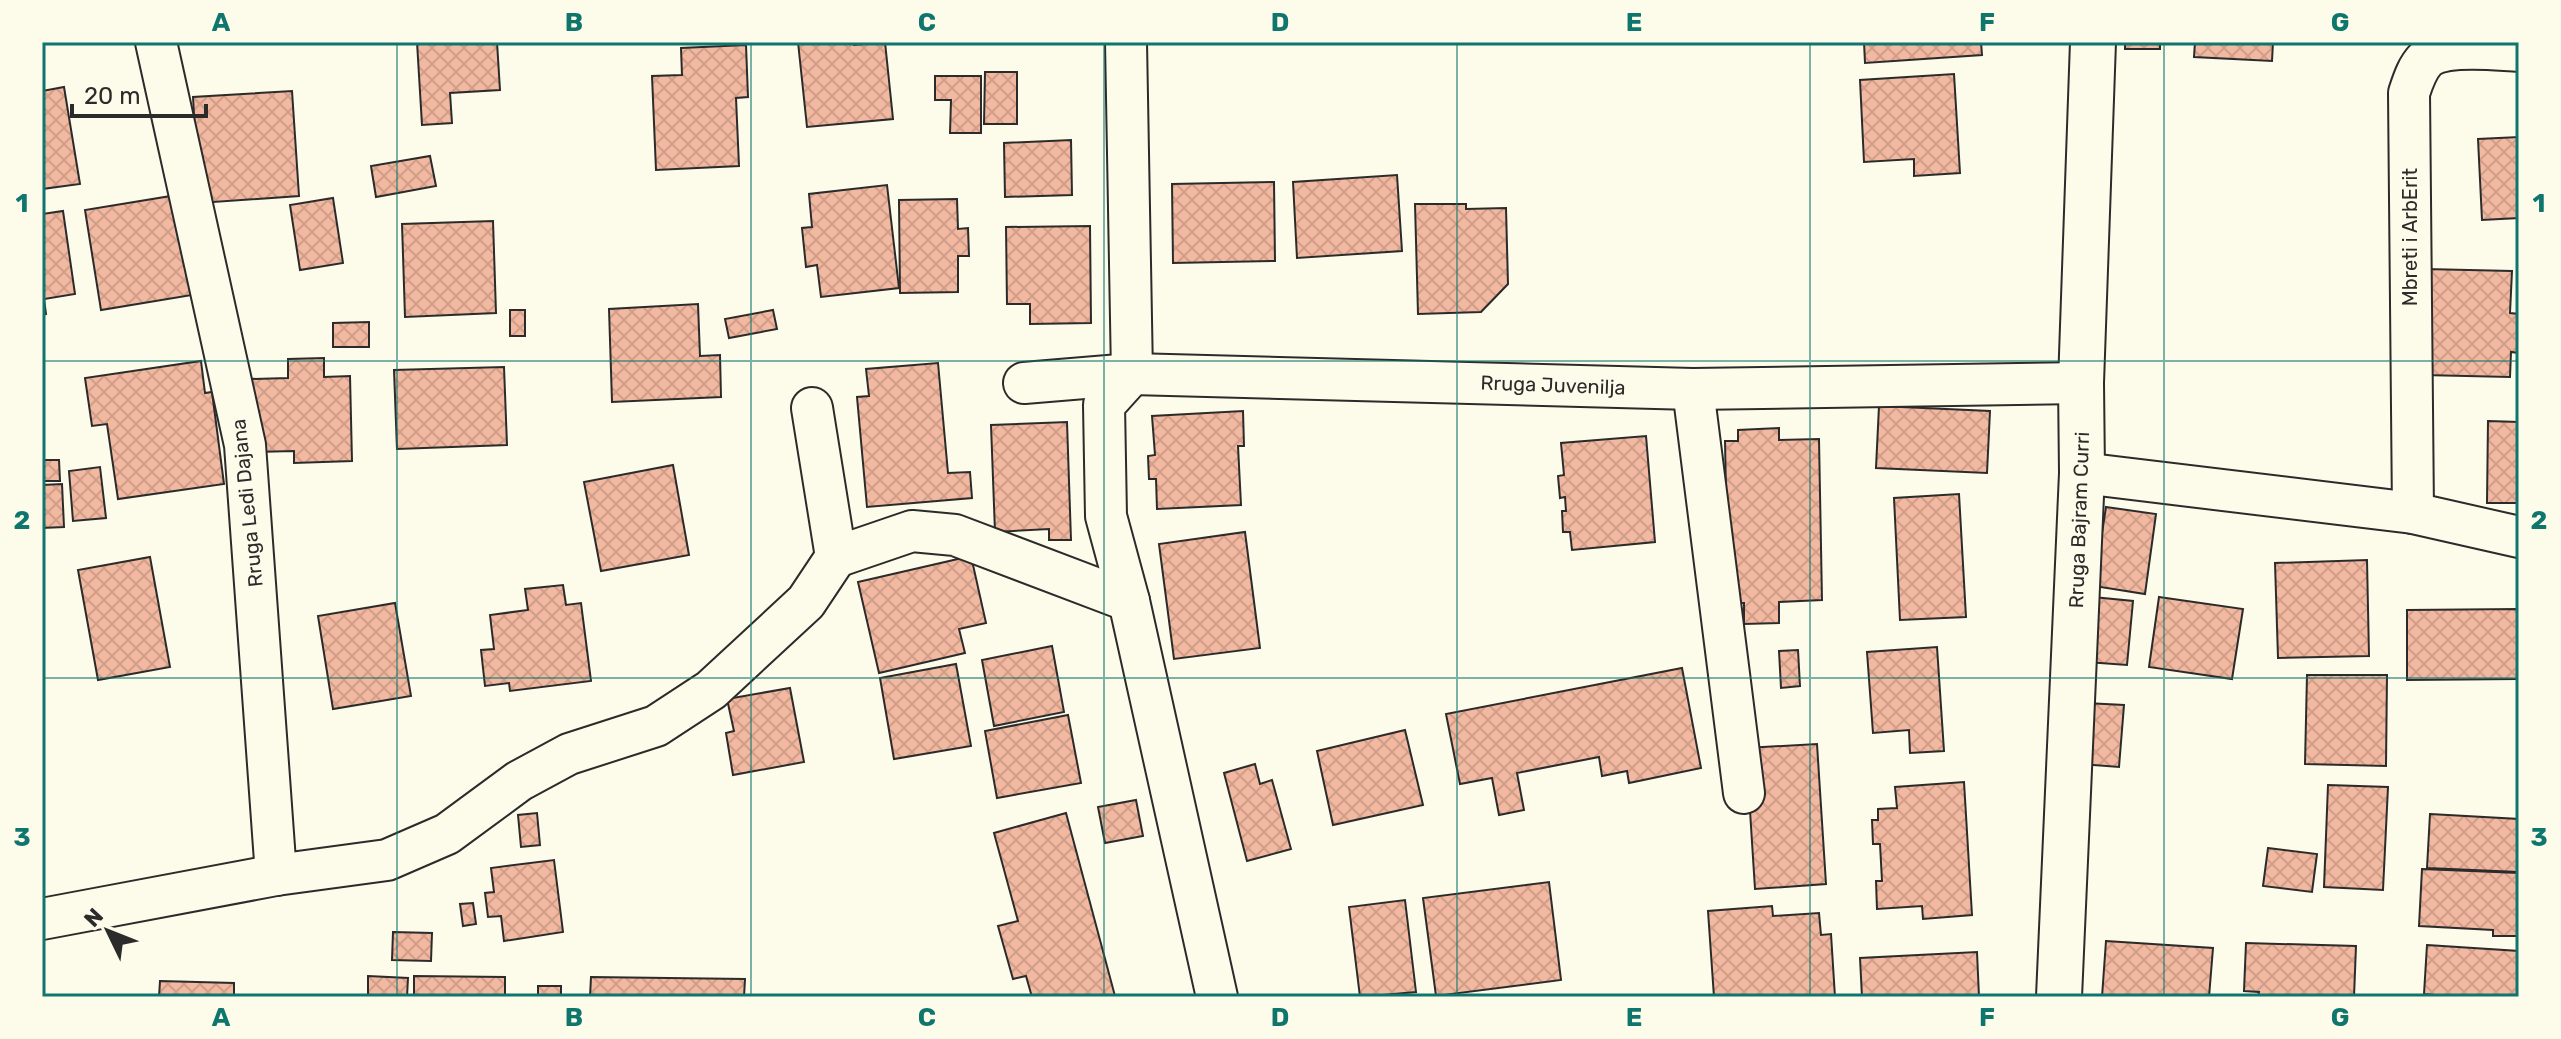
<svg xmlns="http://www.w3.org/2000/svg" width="2561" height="1039" font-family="Rubik,sans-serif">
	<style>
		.building { fill: url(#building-cross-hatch); stroke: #2b2b2b; stroke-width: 2 }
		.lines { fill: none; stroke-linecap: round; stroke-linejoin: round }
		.street-casing { stroke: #2b2b2b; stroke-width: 44 }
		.secondary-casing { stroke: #2b2b2b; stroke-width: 48 }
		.street { stroke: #fdfbea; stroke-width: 40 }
		.secondary { stroke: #fdfbea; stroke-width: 44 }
		.grid { fill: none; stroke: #0f766e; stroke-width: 2; stroke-opacity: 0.55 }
		.labels { text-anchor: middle; stroke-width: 6; stroke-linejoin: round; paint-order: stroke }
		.street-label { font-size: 20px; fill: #2b2b2b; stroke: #fdfbea }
		.neatline { fill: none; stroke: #0f766e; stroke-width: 3 }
		.grid-label { font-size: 26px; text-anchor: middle; font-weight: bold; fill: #0f766e }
	</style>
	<defs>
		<pattern id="building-cross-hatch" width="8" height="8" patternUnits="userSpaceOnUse" patternTransform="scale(2)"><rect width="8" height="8" fill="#f2b8a0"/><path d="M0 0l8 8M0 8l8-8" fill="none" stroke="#d09e8a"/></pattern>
	</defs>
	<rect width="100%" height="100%" fill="#fdfbea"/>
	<g class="building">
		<polygon points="417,42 497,42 500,90 450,93 452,123 422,125"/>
		<polygon points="798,42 853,42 854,45 885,42 893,119 807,127"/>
		<polygon points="1864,42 1981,42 1982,55 1865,63"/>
		<rect x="2125" y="42" width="35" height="7"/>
		<polygon points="2195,42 2273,42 2272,61 2194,57"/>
		<polygon points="746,45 748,97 736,98 739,166 656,170 652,76 682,75 681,48"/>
		<polygon points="985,72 1017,72 1017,124 984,124"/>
		<polygon points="1954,74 1960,173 1914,176 1914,159 1864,162 1860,80"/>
		<polygon points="935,76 981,76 981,133 950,133 951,100 935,100"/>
		<polygon points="64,87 80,184 42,189 42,91"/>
		<polygon points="292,91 299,196 199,203 193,97"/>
		<polygon points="2519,137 2519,218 2482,220 2478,139"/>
		<polygon points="1071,140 1072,195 1005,197 1004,143"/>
		<polygon points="430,156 436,186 376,197 371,166"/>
		<polygon points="1397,175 1402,251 1297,258 1293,182"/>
		<polygon points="1274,182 1275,261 1173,263 1172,184"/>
		<polygon points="887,185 899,288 821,297 817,265 806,267 802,228 812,227 809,194"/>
		<polygon points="177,195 192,295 101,310 85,210"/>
		<polygon points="333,198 343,263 300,270 290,205"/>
		<polygon points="957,199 958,229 968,228 969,256 958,256 958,292 900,293 899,200"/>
		<polygon points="1415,204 1466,204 1466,209 1506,208 1508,284 1481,312 1418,314"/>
		<polygon points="63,211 75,294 44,299 46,314 42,315 42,214"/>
		<polygon points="493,221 496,313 405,317 402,224"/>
		<polygon points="1090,226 1091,323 1030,324 1030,304 1007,304 1006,227"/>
		<polygon points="2425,269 2512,271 2510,313 2519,314 2519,353 2511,352 2510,377 2423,375"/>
		<polygon points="698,304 700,356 720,355 721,397 612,402 609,309"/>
		<rect x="510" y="310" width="15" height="26"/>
		<polygon points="773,310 777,329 729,338 725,319"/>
		<polygon points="369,322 369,347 333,347 333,323"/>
		<polygon points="324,358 324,377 350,376 352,461 294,463 294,451 252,452 250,379 288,378 288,359"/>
		<polygon points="201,361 205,393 212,392 224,484 118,499 107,424 92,426 85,378"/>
		<polygon points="938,363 948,473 970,472 972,498 867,507 857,397 869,396 866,369"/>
		<polygon points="504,367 507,445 397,449 394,370"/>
		<polygon points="1879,406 1990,411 1987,473 1876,468"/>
		<polygon points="1243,411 1244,446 1238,446 1241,505 1157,509 1156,479 1149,479 1148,456 1155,455 1152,416"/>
		<polygon points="2488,421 2519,422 2519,503 2487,503"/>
		<polygon points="1067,422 1071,540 1049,540 1049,529 995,532 991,425"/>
		<polygon points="1779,428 1779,440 1819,439 1822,600 1779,602 1779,623 1744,624 1744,603 1728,603 1725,441 1738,441 1738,430"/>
		<polygon points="1646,436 1655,542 1572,550 1570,532 1563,532 1562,511 1566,511 1565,497 1560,498 1558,476 1564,475 1561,443"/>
		<polygon points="42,460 59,460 60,481 42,481"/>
		<polygon points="673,465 689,555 601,571 584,482"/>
		<polygon points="100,467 106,518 73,521 69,471"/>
		<polygon points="62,484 64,527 42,528 42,485"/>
		<polygon points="1959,494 1966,617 1900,620 1894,498"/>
		<polygon points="2106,507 2156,514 2145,594 2094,586"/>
		<polygon points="1245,532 1260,648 1174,659 1159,544"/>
		<polygon points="971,556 986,623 959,629 965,653 879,673 858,582"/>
		<polygon points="150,557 170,667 98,680 78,570"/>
		<polygon points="2367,560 2369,656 2278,658 2275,563"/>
		<polygon points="563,585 566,605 581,603 591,681 510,691 509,683 485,686 481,650 494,649 490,615 528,610 525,589"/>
		<polygon points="2093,597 2133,601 2127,665 2087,662"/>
		<polygon points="2159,597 2243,609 2232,679 2149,667"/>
		<polygon points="395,603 411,696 333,709 318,616"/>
		<polygon points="2519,609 2519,679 2407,680 2407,610"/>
		<polygon points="1052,646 1064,712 994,726 982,660"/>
		<polygon points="1937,647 1944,751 1910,753 1909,730 1873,733 1867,652"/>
		<polygon points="1798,650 1800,686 1781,688 1779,651"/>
		<polygon points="956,664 971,746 894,759 880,678"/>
		<polygon points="1682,668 1701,768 1629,783 1627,771 1602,776 1599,757 1517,773 1524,810 1499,815 1492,778 1460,784 1446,714"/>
		<polygon points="2307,675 2387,675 2386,766 2305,764"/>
		<polygon points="790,688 804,762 733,775 726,733 734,731 727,699"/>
		<polygon points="2085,703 2124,705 2119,767 2081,764"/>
		<polygon points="1068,715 1081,783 997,798 985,731"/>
		<polygon points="1405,730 1423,805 1333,825 1317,751"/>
		<polygon points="1817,744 1826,884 1755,889 1746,748"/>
		<polygon points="1255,764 1260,784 1272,780 1291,849 1247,861 1224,773"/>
		<polygon points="1964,782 1972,915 1923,919 1922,906 1877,909 1876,881 1882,881 1880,844 1873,844 1872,820 1878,820 1878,809 1897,808 1895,787"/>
		<polygon points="2328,785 2388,787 2383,890 2324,887"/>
		<polygon points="1136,800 1143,836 1105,843 1098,807"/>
		<polygon points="537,813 540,845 521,847 518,815"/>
		<polygon points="1066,813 1115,996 1112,997 1032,997 1026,976 1013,979 998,926 1018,921 994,833"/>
		<polygon points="2430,814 2519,819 2519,872 2427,868"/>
		<polygon points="2268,848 2317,854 2312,892 2263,886"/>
		<polygon points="554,860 563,932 504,941 501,916 488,917 485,893 494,892 491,868"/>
		<polygon points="2422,869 2519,873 2518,936 2493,936 2493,930 2419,926"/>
		<polygon points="1549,882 1561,980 1436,996 1423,898"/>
		<polygon points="1405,900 1416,992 1360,997 1349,907"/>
		<polygon points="473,903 476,924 463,926 460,904"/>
		<polygon points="1772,906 1773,916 1819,913 1821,935 1831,934 1835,997 1714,997 1708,911"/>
		<polygon points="393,932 432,933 431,961 392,960"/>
		<polygon points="2106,941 2213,948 2209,997 2102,997"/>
		<polygon points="2246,943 2356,946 2354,997 2258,997 2259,992 2244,991"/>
		<polygon points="2427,945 2519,951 2519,997 2455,997 2424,994"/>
		<polygon points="1977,952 1979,997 1862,997 1860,958"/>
		<polygon points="368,976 408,978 407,997 368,997"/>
		<polygon points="414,976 505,977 505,997 414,997"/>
		<polygon points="591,977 745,979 744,997 590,997"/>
		<polygon points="160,981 234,983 234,997 159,997"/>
		<rect x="538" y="986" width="23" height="11"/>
	</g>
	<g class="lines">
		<g class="street-casing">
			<g id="street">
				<polyline points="156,42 245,445 276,875"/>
				<polyline points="1126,42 1132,374 1104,405 1106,516 1129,601 1217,997"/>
				<polyline points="1024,383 1132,374 1693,389 2081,383"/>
				<polyline points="1693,389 1744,793"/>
				<polyline points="2082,473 2413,513 2519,537"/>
				<path d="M2413,513l-4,-420c4,-12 8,-25 17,-34 19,-16 69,-9 93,-8"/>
				<polyline points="836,557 912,531 955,535 1129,601"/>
				<polyline points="42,919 276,875 387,860 447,834 519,781 569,754 656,726 711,690 806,602 836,557 812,408"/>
			</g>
		</g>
		<g class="secondary-casing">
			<polyline id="secondary" points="2059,997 2082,473 2081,383 2093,42"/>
		</g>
		<use href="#street" class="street"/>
		<use href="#secondary" class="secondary"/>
	</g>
	<path class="grid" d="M397,42v955M751,42v955M1104,42v955M1457,42v955M1810,42v955M2164,42v955M42,361h2477M42,678h2477"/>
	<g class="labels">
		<g class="street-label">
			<text transform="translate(2410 237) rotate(-90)" y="7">Mbreti i ArbErit</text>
			<text transform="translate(1553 385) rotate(2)" y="7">Rruga Juvenilja</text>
			<text transform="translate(247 503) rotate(-96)" y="7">Rruga Ledi Dajana</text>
			<text transform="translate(2079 520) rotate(-88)" y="7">Rruga Bajram Curri</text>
		</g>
	</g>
	<rect width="2561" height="1039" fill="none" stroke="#fdfbea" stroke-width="88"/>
	<g transform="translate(108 931) rotate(313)" stroke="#fdfbea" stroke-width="6" paint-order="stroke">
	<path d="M0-6L14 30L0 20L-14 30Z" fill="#2b2b2b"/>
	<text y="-12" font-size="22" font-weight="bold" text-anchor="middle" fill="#2b2b2b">N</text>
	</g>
	<path d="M72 104v12h134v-12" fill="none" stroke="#2b2b2b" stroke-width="4"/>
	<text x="84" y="104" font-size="24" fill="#2b2b2b" stroke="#fdfbea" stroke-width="6" paint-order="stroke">20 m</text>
	<rect x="44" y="44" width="2473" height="951" class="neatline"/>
	<g class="grid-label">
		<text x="221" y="31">A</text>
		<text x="574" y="31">B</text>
		<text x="927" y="31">C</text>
		<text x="1280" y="31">D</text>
		<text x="1634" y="31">E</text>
		<text x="1987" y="31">F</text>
		<text x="2340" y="31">G</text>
		<text x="22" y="212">1</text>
		<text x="2539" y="212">1</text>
		<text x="22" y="529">2</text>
		<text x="2539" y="529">2</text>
		<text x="22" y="846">3</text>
		<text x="2539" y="846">3</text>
		<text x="221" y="1026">A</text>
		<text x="574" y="1026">B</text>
		<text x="927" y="1026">C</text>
		<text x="1280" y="1026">D</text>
		<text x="1634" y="1026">E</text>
		<text x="1987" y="1026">F</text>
		<text x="2340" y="1026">G</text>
	</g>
</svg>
